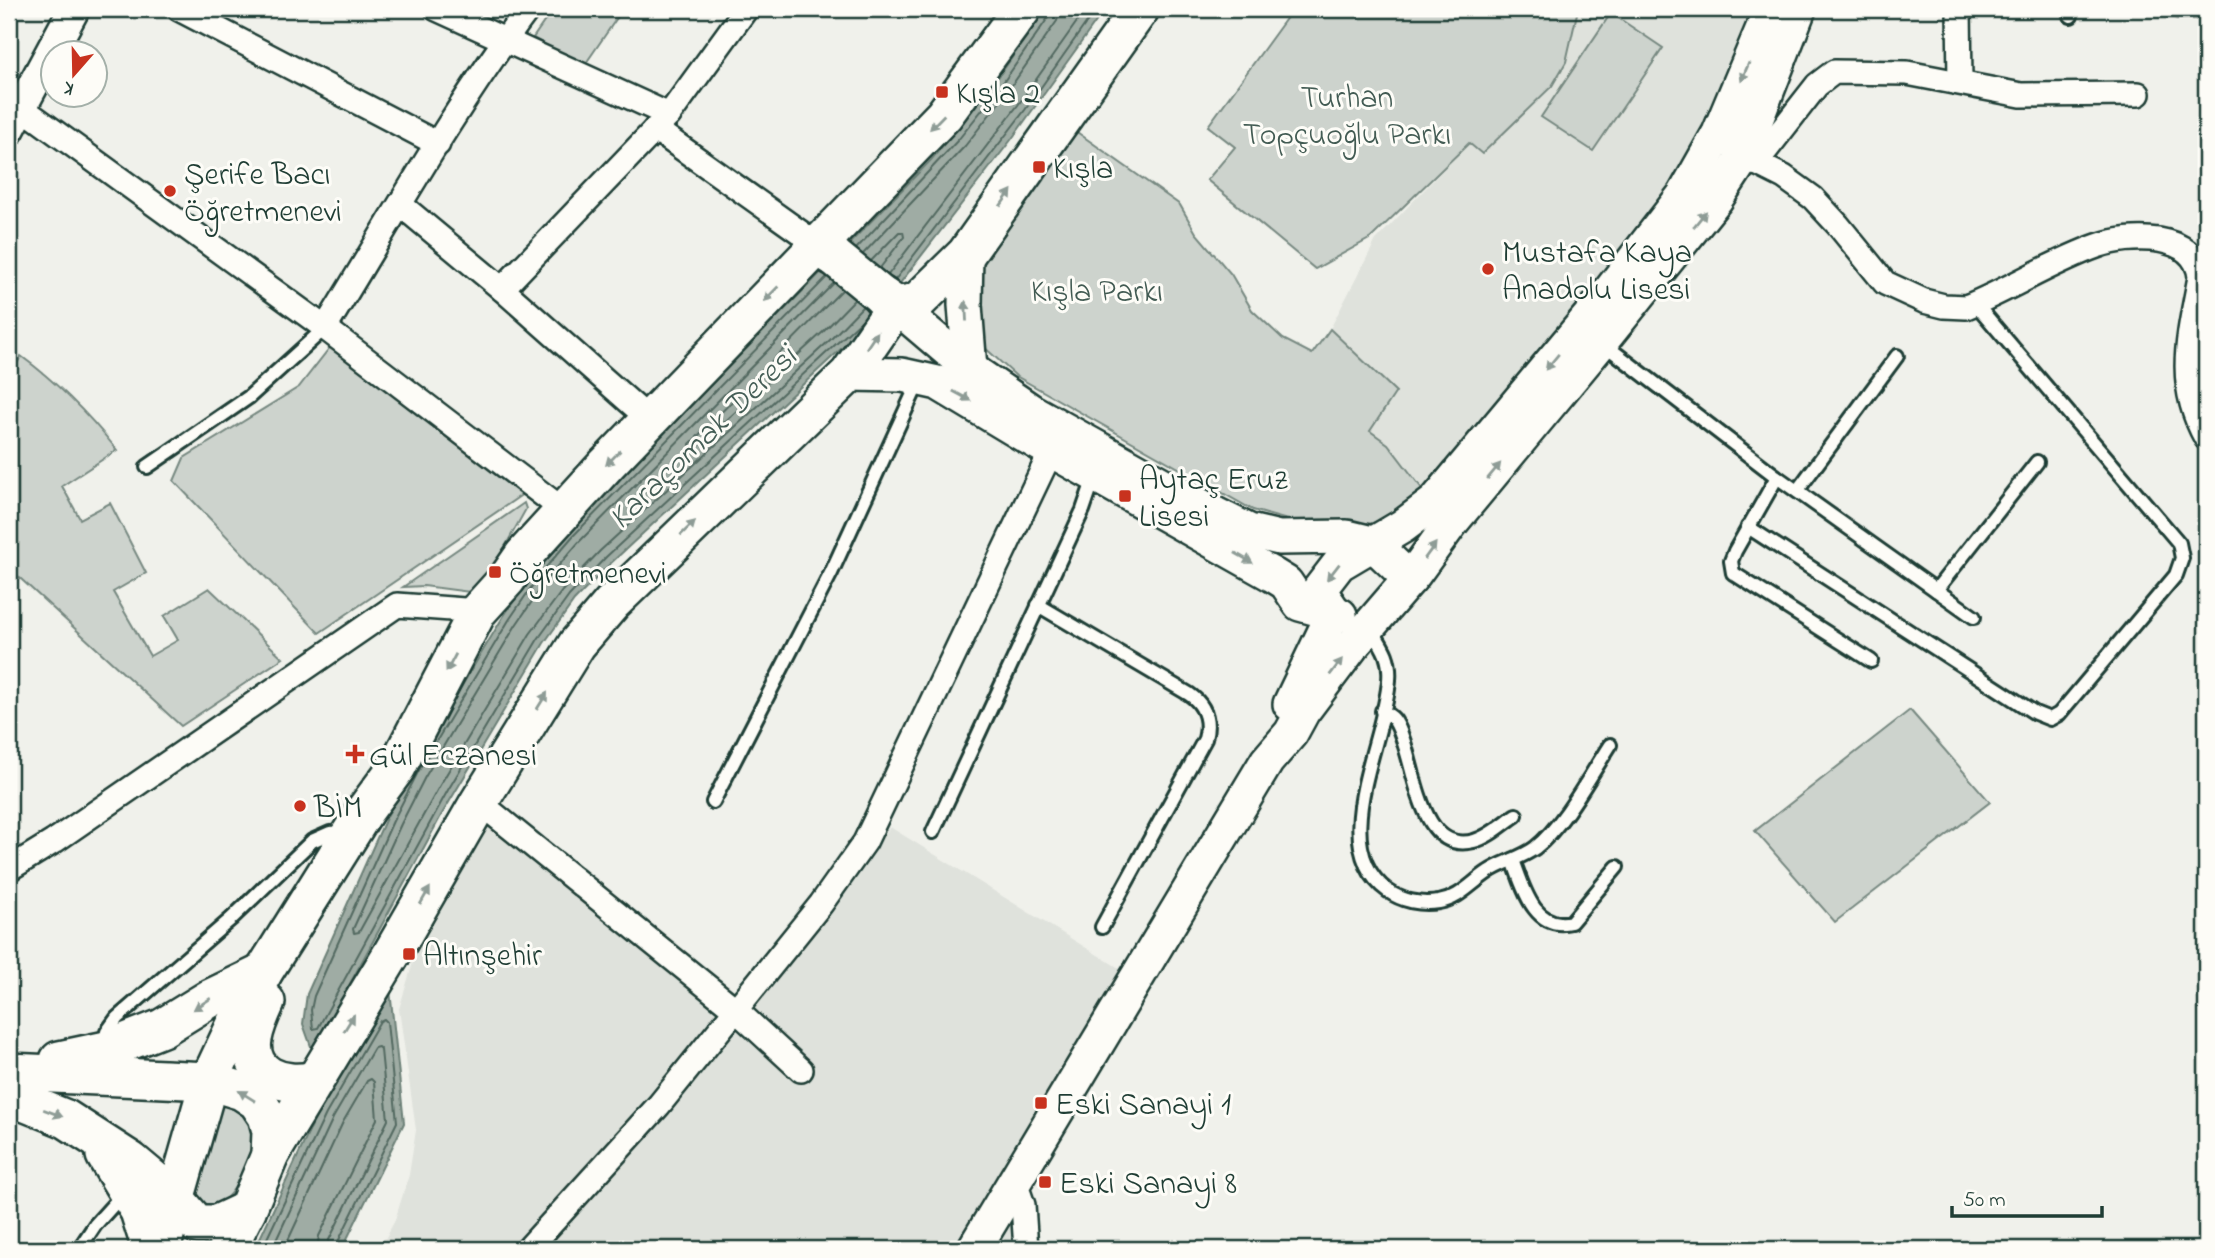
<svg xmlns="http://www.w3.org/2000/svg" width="2215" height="1258" font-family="'Indie Flower',sans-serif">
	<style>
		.built { fill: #dfe2dc }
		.green { fill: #cdd3cd; stroke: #768880; stroke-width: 2 }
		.water { fill: #9faca4; stroke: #6c8077; stroke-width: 2 }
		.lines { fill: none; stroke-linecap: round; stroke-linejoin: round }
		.shore { stroke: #526961; stroke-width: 2 }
		.service-casing { stroke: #1f3d34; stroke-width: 18 }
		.minor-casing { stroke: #1f3d34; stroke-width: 28 }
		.tertiary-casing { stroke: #1f3d34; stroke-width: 35 }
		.secondary-casing { stroke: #1f3d34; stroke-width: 38 }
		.primary-casing { stroke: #1f3d34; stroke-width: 42 }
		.trunk-casing { stroke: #1f3d34; stroke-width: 44 }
		.service { stroke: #fdfcf7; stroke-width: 12 }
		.minor { stroke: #fdfcf7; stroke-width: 23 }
		.tertiary { stroke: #fdfcf7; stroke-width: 30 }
		.secondary { stroke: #fdfcf7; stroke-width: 33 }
		.primary { stroke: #fdfcf7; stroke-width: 37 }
		.trunk { stroke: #fdfcf7; stroke-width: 38 }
		.oneway { fill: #8e9c96 }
		.poi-dot { fill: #c8321e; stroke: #fdfcf7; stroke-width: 2.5 }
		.labels { text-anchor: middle; stroke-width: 6; stroke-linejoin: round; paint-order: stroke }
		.poi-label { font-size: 32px; fill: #1f3d34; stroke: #fdfcf7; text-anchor: start }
		.park-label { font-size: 32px; fill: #425b53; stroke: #fdfcf7 }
		.water-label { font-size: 33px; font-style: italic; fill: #455e56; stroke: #fdfcf7 }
	</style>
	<rect width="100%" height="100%" fill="#f0f1eb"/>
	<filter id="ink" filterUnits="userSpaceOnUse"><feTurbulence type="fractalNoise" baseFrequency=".0143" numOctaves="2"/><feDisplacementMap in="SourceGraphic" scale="14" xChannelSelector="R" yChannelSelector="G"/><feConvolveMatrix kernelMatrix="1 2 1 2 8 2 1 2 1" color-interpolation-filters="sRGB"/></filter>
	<g filter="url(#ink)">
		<g class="built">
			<polygon points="1561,9 1759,9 1722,97 1647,229 1423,490 1388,444 1370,431 1395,391 1330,329 1376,240 1470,142"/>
			<polygon points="497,810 752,1003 835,905 890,827 1132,976 1001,1200 1048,1249 380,1249 395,1220 409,1175 416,1130 399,1009 414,959"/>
		</g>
		<g class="green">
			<polygon points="553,9 623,9 584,66 533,38"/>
			<polygon points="1293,9 1578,9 1566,62 1552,86 1482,154 1469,143 1371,238 1315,269 1207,180 1235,147 1208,126"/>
			<polygon points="1611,13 1663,48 1593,151 1541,117"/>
			<path d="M1074,130l106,75 16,28 35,41 21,36 31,29 29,15 18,-25 66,63 -26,39 18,13 35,46c-12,9 -26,23 -40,29 -39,18 -91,3 -130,-9l-237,-134 -33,-30 -10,-52 15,-50z"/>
			<polygon points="331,346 523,494 319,633 174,481 184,458 299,387"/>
			<path d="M21,356c37,27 68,59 96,94l-55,36 18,33 30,-16 36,70 -33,19 37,64 28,-16 -14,-24 45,-28 74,70 -102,68 -172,-158v-189z"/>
			<polygon points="524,503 526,509 487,579 479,589 470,592 424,586 403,587"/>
			<polygon points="1910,710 1990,802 1835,922 1755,831"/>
			<path d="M226,1103l26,16 6,18c-9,19 -24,73 -51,67 -4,-1 -11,-6 -14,-9l28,-91z"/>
		</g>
		<g class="water">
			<polygon points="1046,9 1105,9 1011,140 870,322 611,563 574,601 544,643 442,814 313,1052 303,1024 307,994 386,818 412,769 503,617 536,569 568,531 931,160 992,86"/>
			<polygon points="390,990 404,1123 342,1249 255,1249 319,1110"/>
		</g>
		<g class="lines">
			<g class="shore">
				<polyline points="856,249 958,140 998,90 1050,15 1051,9"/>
				<polyline points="863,254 965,146 1005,95 1057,21 1060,9"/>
				<polyline points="871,261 899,232 903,232 904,237 880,268"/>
				<polyline points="888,275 1018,105 1086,9"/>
				<polyline points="827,277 573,536 541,573 509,620 418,772 393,821 314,996 311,1010 313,1029 318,1028 448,790 538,639 569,596 606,557 862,320"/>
				<polyline points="895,280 1025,110 1096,9"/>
				<polyline points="834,283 579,542 548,578 516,625 425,777 401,824 353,929 354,933 359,932 440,785 530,634 562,591 600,551 830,340 863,306"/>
				<polyline points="842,290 690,444 690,449 695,449 823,332 854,300"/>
				<polyline points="262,1249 326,1114 380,1021 384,1019 387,1022 397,1122 337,1244 336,1249"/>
				<polyline points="272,1249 333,1118 374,1048 378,1047 381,1050 388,1120 329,1240 328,1249"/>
				<polyline points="284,1249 343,1122 367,1081 371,1079 374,1082 377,1119 319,1236 317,1249"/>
			</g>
			<g class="service-casing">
				<g id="service">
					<polyline points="2169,9 2181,11 2206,10"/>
					<polyline points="2071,16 2072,9"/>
					<polyline points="1601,342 1777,477 1974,617"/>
					<polyline points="147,467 249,397 325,328"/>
					<polyline points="1777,477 1735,551 1731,561 1733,573 1871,661"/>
					<polyline points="1797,491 1897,356"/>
					<polyline points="1748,527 2035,713 2050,719 2059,714 2176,575 2182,558 2179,543 1975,303"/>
					<polyline points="1936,590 2037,462"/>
					<path d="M1038,605l151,89c16,11 21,26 16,45l-103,188"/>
					<path d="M1370,627c12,19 21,30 19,53 -4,61 -64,166 -1,211 14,10 33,14 51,11 21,-4 31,-18 49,-30 14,-10 32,-13 47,-24 28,-22 55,-72 75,-103"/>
					<path d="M1382,711c5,3 10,5 13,10 21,33 20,135 79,120 15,-4 29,-17 42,-26"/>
					<polyline points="713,802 831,573 919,381"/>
					<polyline points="933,832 1083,510 1094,478"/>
					<path d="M1513,860c10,27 21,71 58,62l46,-55"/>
					<polyline points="105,1045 107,1032 117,1018 231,919 312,841 330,833 344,832"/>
					<polyline points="79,1249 95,1225 123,1194"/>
				</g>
			</g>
			<g class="minor-casing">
				<g id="minor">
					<polyline points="179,9 438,144"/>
					<polyline points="437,9 669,115"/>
					<polyline points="1959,9 1960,82"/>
					<polyline points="22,108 325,328 563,510"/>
					<polyline points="655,129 818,245"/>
					<path d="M1756,163l28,14 29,21 25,27 47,58 39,18 20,5 22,1c44,-18 86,-45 131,-61 33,-12 99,-14 103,31 -11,59 -25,106 6,161"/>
					<polyline points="1741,164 1756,163 1817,85 1834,72 1907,73 2021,95 2138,94"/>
					<polyline points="401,205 502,289 650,420"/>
					<polyline points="502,289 669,115 746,9"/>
					<path d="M325,328c66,-107 128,-219 203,-319"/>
					<polyline points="479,802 736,1010 801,1070"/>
					<polyline points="9,869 53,842 397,605 478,611"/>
					<polyline points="1014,1179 1023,1205 1026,1249"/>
					<polyline points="528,1249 659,1105 821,904 865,842 1058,437"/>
				</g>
			</g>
			<g class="tertiary-casing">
				<polyline id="tertiary" points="9,130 74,9"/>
			</g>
			<g class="secondary-casing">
				<g id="secondary">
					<polyline points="966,254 965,305 970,369"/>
					<polyline points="896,306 970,369 1031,411 1215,514 1249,531 1279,538 1347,537 1372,543 1410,579"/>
					<polyline points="849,374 902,375 938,383 1026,436 1273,575 1286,583 1300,604 1340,615"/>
					<polyline points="1334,612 1319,590 1339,564 1403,526 1435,502 1600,304 1684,195 1719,133 1771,9"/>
					<polyline points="1290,704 1334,612"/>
					<polyline points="974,1249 1267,761 1291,733 1303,711 1352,646 1414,574 1451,523 1601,342 1716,199 1739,164 1799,9"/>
				</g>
			</g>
			<g class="primary-casing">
				<g id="primary">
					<polyline points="832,255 883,297"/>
					<path d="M266,1002c-5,11 -11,24 -13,37 -6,36 31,49 60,41"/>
					<polyline points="59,1060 106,1050 162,1028 209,999 263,973"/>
					<polyline points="9,1072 209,1081 242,1091 257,1101 267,1116 271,1131 270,1155"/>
					<polyline points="9,1096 66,1119 131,1161 174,1197 197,1224 217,1224 247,1210"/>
					<polyline points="105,1155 139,1211 151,1249"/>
					<polyline points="161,1249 209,1081 234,1028 263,973 366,809 397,767 478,611 507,579 523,556 607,464 944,115 1022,9"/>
					<polyline points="227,1249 247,1210 270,1155 391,955 479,802 577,644 612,603 849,374 896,306 917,302 966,254 1140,9"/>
				</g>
			</g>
			<g class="trunk-casing">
				<g id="trunk">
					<polyline points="818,245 832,255"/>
					<polyline points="883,297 896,306"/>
				</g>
			</g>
			<use href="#service" class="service"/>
			<use href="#minor" class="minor"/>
			<use href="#tertiary" class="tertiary"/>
			<use href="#secondary" class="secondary"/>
			<use href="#primary" class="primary"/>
			<use href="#trunk" class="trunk"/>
		</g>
		<defs><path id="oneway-solid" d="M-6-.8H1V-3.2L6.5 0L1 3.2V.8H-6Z" transform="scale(1.75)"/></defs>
		<g class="oneway">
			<use href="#oneway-solid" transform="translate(1745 72) rotate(113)"/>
			<use href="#oneway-solid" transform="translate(937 122) rotate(134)"/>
			<use href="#oneway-solid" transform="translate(1006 198) rotate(-55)"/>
			<use href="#oneway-solid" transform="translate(1700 219) rotate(-51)"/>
			<use href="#oneway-solid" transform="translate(771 294) rotate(134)"/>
			<use href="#oneway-solid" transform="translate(966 311) rotate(-93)"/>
			<use href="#oneway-solid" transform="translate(872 340) rotate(-56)"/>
			<use href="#oneway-solid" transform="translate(1552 362) rotate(130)"/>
			<use href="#oneway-solid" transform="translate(962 396) rotate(29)"/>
			<use href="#oneway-solid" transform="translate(613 458) rotate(135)"/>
			<use href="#oneway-solid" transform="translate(1494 471) rotate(-50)"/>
			<use href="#oneway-solid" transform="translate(688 528) rotate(-44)"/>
			<use href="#oneway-solid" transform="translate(1430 551) rotate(-54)"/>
			<use href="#oneway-solid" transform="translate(1244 558) rotate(30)"/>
			<use href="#oneway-solid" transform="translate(1333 572) rotate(128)"/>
			<use href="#oneway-solid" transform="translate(451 663) rotate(118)"/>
			<use href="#oneway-solid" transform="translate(1336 667) rotate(-53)"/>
			<use href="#oneway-solid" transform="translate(542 701) rotate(-58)"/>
			<use href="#oneway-solid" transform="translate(425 896) rotate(-60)"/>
			<use href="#oneway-solid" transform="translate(202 1004) rotate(147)"/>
			<use href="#oneway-solid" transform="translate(349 1023) rotate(-58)"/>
			<use href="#oneway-solid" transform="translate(247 1096) rotate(-148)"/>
			<use href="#oneway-solid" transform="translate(53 1113) rotate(21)"/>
		</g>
	</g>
	<g class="poi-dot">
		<rect x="935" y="85" width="14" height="14" rx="3.5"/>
		<rect x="1032" y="160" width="14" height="14" rx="3.5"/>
		<circle cx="170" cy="191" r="7"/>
		<circle cx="1488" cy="269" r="7"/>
		<rect x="1118" y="489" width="14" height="14" rx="3.5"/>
		<rect x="488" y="565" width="14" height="14" rx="3.5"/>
		<path d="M351.5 743.5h7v7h7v7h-7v7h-7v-7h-7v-7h7z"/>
		<circle cx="300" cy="806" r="7"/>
		<rect x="402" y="947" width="14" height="14" rx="3.5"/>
		<rect x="1034" y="1096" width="14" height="14" rx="3.5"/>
		<rect x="1038" y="1175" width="14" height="14" rx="3.5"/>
	</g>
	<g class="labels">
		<g class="poi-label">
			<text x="956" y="103">Kışla 2</text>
			<text x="1053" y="178">Kışla</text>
			<text x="184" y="184">Şerife Bacı<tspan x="184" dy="37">Öğretmenevi</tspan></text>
			<text x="1502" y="262">Mustafa Kaya<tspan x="1502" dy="37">Anadolu Lisesi</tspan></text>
			<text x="1139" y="489">Aytaç Eruz<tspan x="1139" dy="37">Lisesi</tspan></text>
			<text x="509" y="583">Öğretmenevi</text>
			<text x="369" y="765">Gül Eczanesi</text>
			<text x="314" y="817">BİM</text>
			<text x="423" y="965">Altınşehir</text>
			<text x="1055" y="1114">Eski Sanayi 1</text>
			<text x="1059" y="1193">Eski Sanayi 8</text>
		</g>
		<g class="park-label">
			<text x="1347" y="107">Turhan<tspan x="1347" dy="37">Topçuoğlu Parkı</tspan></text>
			<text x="1097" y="301">Kışla Parkı</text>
		</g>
		<g class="water-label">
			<text transform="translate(701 436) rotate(-44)" y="12">Karaçomak Deresi</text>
		</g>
	</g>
	<rect width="2215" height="1258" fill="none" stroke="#fdfcf7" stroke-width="35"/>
	<rect x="18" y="18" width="2180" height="1223" fill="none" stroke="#1f3d34" stroke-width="2.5" filter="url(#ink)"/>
	<g transform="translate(74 74) rotate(200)"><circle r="33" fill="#fdfcf7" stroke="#a4b0a9" stroke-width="2"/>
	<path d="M0-5L12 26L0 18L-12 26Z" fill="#c8321e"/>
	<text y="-10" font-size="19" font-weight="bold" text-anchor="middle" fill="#1f3d34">K</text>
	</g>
	<path d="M1952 1206v10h150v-10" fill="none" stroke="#1f3d34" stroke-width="3.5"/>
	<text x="1963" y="1206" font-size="21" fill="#1f3d34" stroke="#fdfcf7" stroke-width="5" paint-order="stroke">50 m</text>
</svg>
